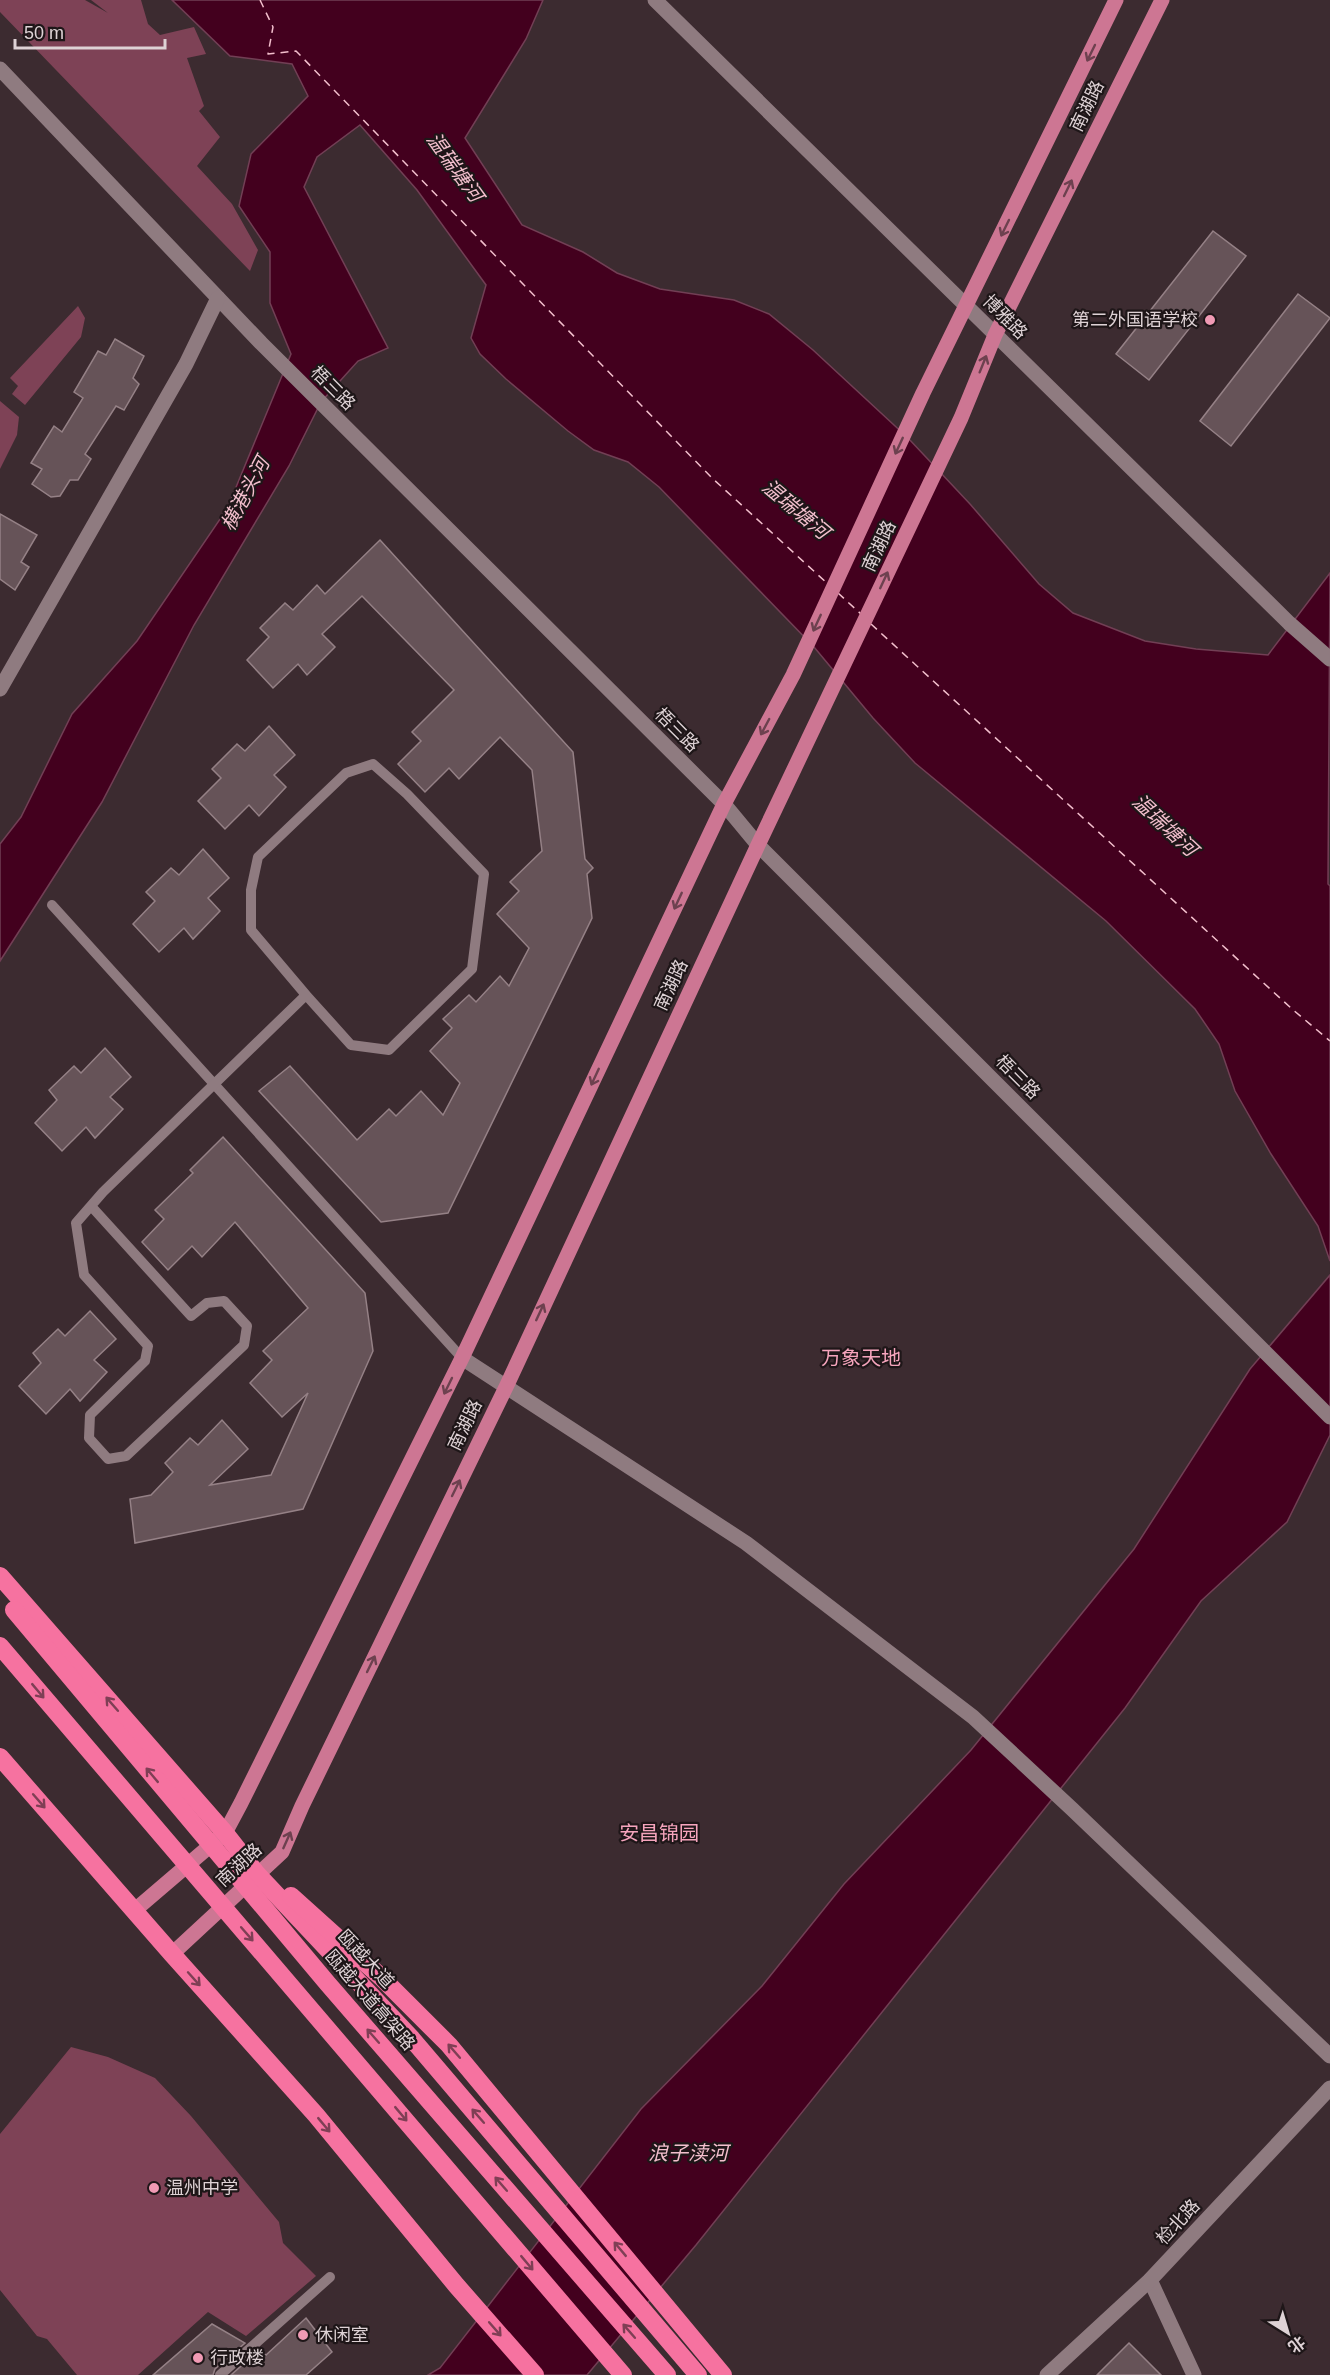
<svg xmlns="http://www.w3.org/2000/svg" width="1330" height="2375" font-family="Helvetica,'Noto Sans SC',sans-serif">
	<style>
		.green { fill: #7e4256 }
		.water { fill: #43001e; stroke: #723f55; stroke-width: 1.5 }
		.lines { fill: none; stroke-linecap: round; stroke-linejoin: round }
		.ferry { stroke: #f3bfcd; stroke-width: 1.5; stroke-dasharray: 8 6; stroke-linecap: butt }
		.building { fill: #665358; stroke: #958186; stroke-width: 1.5 }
		.lane { stroke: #8f7b80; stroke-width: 10 }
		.street { stroke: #8f7b80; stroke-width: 15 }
		.secondary { stroke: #8f7b80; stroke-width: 15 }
		.primary { stroke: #cd7693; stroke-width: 15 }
		.highway { stroke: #f672a0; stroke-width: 18 }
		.oneway { stroke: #6d414f }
		.oneway2 { stroke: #7f3f55 }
		.poi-dot { fill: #f09ab4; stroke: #1e1618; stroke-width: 2 }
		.labels { text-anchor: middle; stroke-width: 4.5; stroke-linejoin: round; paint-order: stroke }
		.street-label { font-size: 18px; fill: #ded2d5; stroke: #1e1618 }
		.poi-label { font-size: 18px; fill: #ded2d5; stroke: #1e1618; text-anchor: start }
		.water-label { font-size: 20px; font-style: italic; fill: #f3bfcd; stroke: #1e1618 }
		.neighbourhood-label { font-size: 20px; fill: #f5a4bc; stroke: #1e1618 }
	</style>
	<rect width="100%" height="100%" fill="#3c2b30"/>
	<g class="green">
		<polygon points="0,0 85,0 108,13 91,0 141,0 148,24 160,35 194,27 206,54 187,58 204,106 199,111 220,137 197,166 232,204 258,250 250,271 0,12"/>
		<polygon points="78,306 85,318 81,337 25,405 12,394 18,386 10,378"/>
		<polygon points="0,401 19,417 17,435 0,469"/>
		<polygon points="71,2047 108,2057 155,2078 191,2116 279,2222 283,2243 316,2276 246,2336 208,2312 138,2375 77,2375 47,2339 37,2336 0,2290 0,2134"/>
	</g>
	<g class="water">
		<polygon points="172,0 543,0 526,39 465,138 522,225 583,252 617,273 660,289 734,300 769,314 813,350 908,438 970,504 1039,584 1073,613 1145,641 1196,649 1268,655 1330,573 1328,884 1330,886 1330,1261 1318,1226 1271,1154 1235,1091 1219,1044 1195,1009 1106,921 915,763 873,718 814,647 659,487 628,462 594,450 568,431 506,379 480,354 471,338 486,285 417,190 360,125 317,157 304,187 388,348 358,361 321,402 289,466 194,625 102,802 0,961 0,844 21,817 72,714 137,641 227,509 291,354 270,303 270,252 239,206 251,154 308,96 292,64 230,56"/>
		<polygon points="1330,1275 1330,1435 1287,1522 1201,1601 1125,1708 696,2245 587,2375 428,2375 440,2368 641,2109 762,1986 844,1884 971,1750 1134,1549 1250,1369"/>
	</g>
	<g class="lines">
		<g class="ferry">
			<polyline points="260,0 273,27 268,54 296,51 712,478 828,584"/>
			<polyline points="838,593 861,614"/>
			<polyline points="871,624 1292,1009 1330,1041"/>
		</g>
	</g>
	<g class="building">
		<polygon points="1213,231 1246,256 1149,380 1116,354"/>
		<polygon points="1298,294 1330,318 1231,446 1200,421"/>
		<polygon points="115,339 144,356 133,378 139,384 124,410 116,406 85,454 91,459 78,480 70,480 60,496 51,497 32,484 42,469 31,463 54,426 62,432 83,398 74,392 98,351 106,355"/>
		<polygon points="0,514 37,535 21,562 29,567 15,590 0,579"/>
		<polygon points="380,540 573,752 585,859 593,868 587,874 592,918 448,1213 381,1222 259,1091 290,1066 357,1140 389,1109 396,1116 421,1091 443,1115 460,1083 430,1051 452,1028 443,1019 469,995 476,1002 500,976 509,986 529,948 497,914 519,891 510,882 542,851 532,770 500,737 459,779 449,768 425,792 398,764 421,741 412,732 454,690 362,596 322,634 335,647 307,675 298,664 273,688 247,660 269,637 260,628 285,603 293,610 317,585 325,594"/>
		<polygon points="269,726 295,755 274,775 286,787 259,816 249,805 225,829 198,801 221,778 212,769 237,744 245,751"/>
		<polygon points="203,849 229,878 208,898 220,911 193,939 184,928 159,952 133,924 155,901 146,892 171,868 179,875"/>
		<polygon points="105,1048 131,1077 110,1097 123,1109 95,1138 86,1127 62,1151 35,1123 57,1100 49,1090 74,1066 81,1073"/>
		<polygon points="223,1137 365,1293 373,1351 303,1509 135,1543 130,1499 151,1495 173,1472 165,1463 190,1438 198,1445 222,1420 248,1449 210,1485 271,1475 308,1393 282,1417 250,1383 272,1360 263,1351 308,1308 235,1222 202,1257 192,1246 168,1270 142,1242 164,1219 155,1210 193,1173 190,1170"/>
		<polygon points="90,1311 116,1339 94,1360 107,1372 80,1401 70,1389 46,1414 19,1386 41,1363 33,1353 58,1329 65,1336"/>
		<polygon points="306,2318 332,2352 306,2375 231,2375 259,2350 266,2355"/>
		<polygon points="212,2324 245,2343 215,2369 213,2375 153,2375"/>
		<polygon points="1129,2343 1161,2375 1097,2375"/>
	</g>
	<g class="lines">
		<g class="lane">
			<polyline points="52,905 462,1358"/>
			<polyline points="91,1206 191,1316 207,1303 224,1301 247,1326 244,1345 126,1456 108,1459 89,1438 90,1415 145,1361 148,1346 84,1275 76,1223 103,1192 306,995 351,1045 389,1050 472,969 484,874 407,794 373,764 346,773 258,857 251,890 251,930 306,995"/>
			<polyline points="220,2375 330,2277"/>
		</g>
		<g class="street">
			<polyline points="462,1358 746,1543 973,1717 1072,1809 1330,2056"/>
			<polyline points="1150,2280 1194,2375"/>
			<polyline points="1047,2375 1150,2280 1330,2088"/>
		</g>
		<g class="secondary">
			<polyline points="655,0 1289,623 1330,659"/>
			<polyline points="0,69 261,343 724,804 758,845 1330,1417"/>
			<polyline points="0,689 186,364 218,298"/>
		</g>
		<g class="primary">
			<polyline points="135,1910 225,1833 241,1803 462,1358 724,804 793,675 923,393 1116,0"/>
			<polyline points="172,1954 282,1852 302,1806 507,1385 758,845 961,418 995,335 1162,0"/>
		</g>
		<g class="highway">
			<polyline points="0,1576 225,1833 257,1874 412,2039 698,2375"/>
			<polyline points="14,1610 328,1984 667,2375"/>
			<polyline points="0,1646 623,2375"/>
			<polyline points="0,1757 172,1954 316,2115 456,2285 535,2375"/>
			<polyline points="291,1896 381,1977 449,2045 723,2375"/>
		</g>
	</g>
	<defs><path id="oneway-shaft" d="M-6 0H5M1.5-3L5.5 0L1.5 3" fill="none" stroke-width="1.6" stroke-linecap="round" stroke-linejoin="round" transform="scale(1.5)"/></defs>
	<g class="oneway">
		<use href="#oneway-shaft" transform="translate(1091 53) rotate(116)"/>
		<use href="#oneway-shaft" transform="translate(1068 188) rotate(-64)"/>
		<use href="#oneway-shaft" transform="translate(1005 228) rotate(116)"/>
		<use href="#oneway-shaft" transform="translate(983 364) rotate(-68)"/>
		<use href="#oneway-shaft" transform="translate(899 446) rotate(115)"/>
		<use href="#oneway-shaft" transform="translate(884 580) rotate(-65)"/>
		<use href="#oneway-shaft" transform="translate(817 623) rotate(115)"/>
		<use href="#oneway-shaft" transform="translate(765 727) rotate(118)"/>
		<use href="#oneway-shaft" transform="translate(678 901) rotate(115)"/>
		<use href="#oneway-shaft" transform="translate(595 1077) rotate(115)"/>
		<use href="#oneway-shaft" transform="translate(540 1312) rotate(-65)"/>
		<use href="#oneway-shaft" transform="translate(448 1386) rotate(116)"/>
		<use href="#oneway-shaft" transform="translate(456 1488) rotate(-64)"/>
		<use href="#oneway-shaft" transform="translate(371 1664) rotate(-64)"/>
		<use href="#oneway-shaft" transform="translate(287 1840) rotate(-66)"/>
	</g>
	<g class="oneway2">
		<use href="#oneway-shaft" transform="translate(38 1691) rotate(50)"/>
		<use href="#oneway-shaft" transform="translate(112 1704) rotate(-131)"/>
		<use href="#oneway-shaft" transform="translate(152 1775) rotate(-130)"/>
		<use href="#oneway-shaft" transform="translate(39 1801) rotate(49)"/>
		<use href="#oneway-shaft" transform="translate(247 1934) rotate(49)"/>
		<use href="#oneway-shaft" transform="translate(194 1979) rotate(48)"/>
		<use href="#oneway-shaft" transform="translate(373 2036) rotate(-131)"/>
		<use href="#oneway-shaft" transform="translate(454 2051) rotate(-131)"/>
		<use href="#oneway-shaft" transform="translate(401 2114) rotate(50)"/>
		<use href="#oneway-shaft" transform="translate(478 2116) rotate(-131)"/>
		<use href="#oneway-shaft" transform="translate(324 2125) rotate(50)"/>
		<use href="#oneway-shaft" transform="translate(501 2184) rotate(-131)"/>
		<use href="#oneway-shaft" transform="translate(620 2249) rotate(-130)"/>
		<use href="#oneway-shaft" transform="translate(527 2263) rotate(50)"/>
		<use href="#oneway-shaft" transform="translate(495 2329) rotate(49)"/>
		<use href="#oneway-shaft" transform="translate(629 2331) rotate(-131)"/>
	</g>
	<g class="poi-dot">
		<circle cx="1210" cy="320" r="6"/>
		<circle cx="154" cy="2188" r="6"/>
		<circle cx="303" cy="2335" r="6"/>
		<circle cx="198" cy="2358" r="6"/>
	</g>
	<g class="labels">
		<g class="street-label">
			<text transform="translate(1087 106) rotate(-64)" y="6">南湖路</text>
			<text transform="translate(1005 317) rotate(45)" y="6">博雅路</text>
			<text transform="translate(333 388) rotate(45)" y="6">梧三路</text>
			<text transform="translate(879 546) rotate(-65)" y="6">南湖路</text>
			<text transform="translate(677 730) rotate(45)" y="6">梧三路</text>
			<text transform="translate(671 985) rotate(-65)" y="6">南湖路</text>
			<text transform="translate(1018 1077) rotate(45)" y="6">梧三路</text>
			<text transform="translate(465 1425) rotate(-64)" y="6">南湖路</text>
			<text transform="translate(239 1865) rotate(-43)" y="6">南湖路</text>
			<text transform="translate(366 1959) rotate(47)" y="6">瓯越大道</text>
			<text transform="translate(370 2000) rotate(49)" y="6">瓯越大道高架路</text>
			<text transform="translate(1178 2222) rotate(-47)" y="6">检北路</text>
		</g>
		<g class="poi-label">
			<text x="1198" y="326" text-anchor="end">第二外国语学校</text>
			<text x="166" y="2194">温州中学</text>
			<text x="315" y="2341">休闲室</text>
			<text x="210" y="2364">行政楼</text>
		</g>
		<g class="water-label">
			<text transform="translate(455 167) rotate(54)" y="7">温瑞塘河</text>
			<text transform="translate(245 494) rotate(-62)" y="7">横港头河</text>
			<text transform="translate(796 509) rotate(40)" y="7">温瑞塘河</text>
			<text transform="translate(1165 825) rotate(43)" y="7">温瑞塘河</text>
			<text x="688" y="2160">浪子渎河</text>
		</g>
		<g class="neighbourhood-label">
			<text x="861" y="1365">万象天地</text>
			<text x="659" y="1840">安昌锦园</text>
		</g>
	</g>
	<g transform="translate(1288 2333) rotate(143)" stroke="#1e1618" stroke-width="4.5" paint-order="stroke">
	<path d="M0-4.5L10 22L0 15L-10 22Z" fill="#ded2d5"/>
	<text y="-9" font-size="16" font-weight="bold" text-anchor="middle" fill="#ded2d5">北</text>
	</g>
	<path d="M15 39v9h150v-9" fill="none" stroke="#ded2d5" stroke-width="3"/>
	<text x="24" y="39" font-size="18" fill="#ded2d5" stroke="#1e1618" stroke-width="4.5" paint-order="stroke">50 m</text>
</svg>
